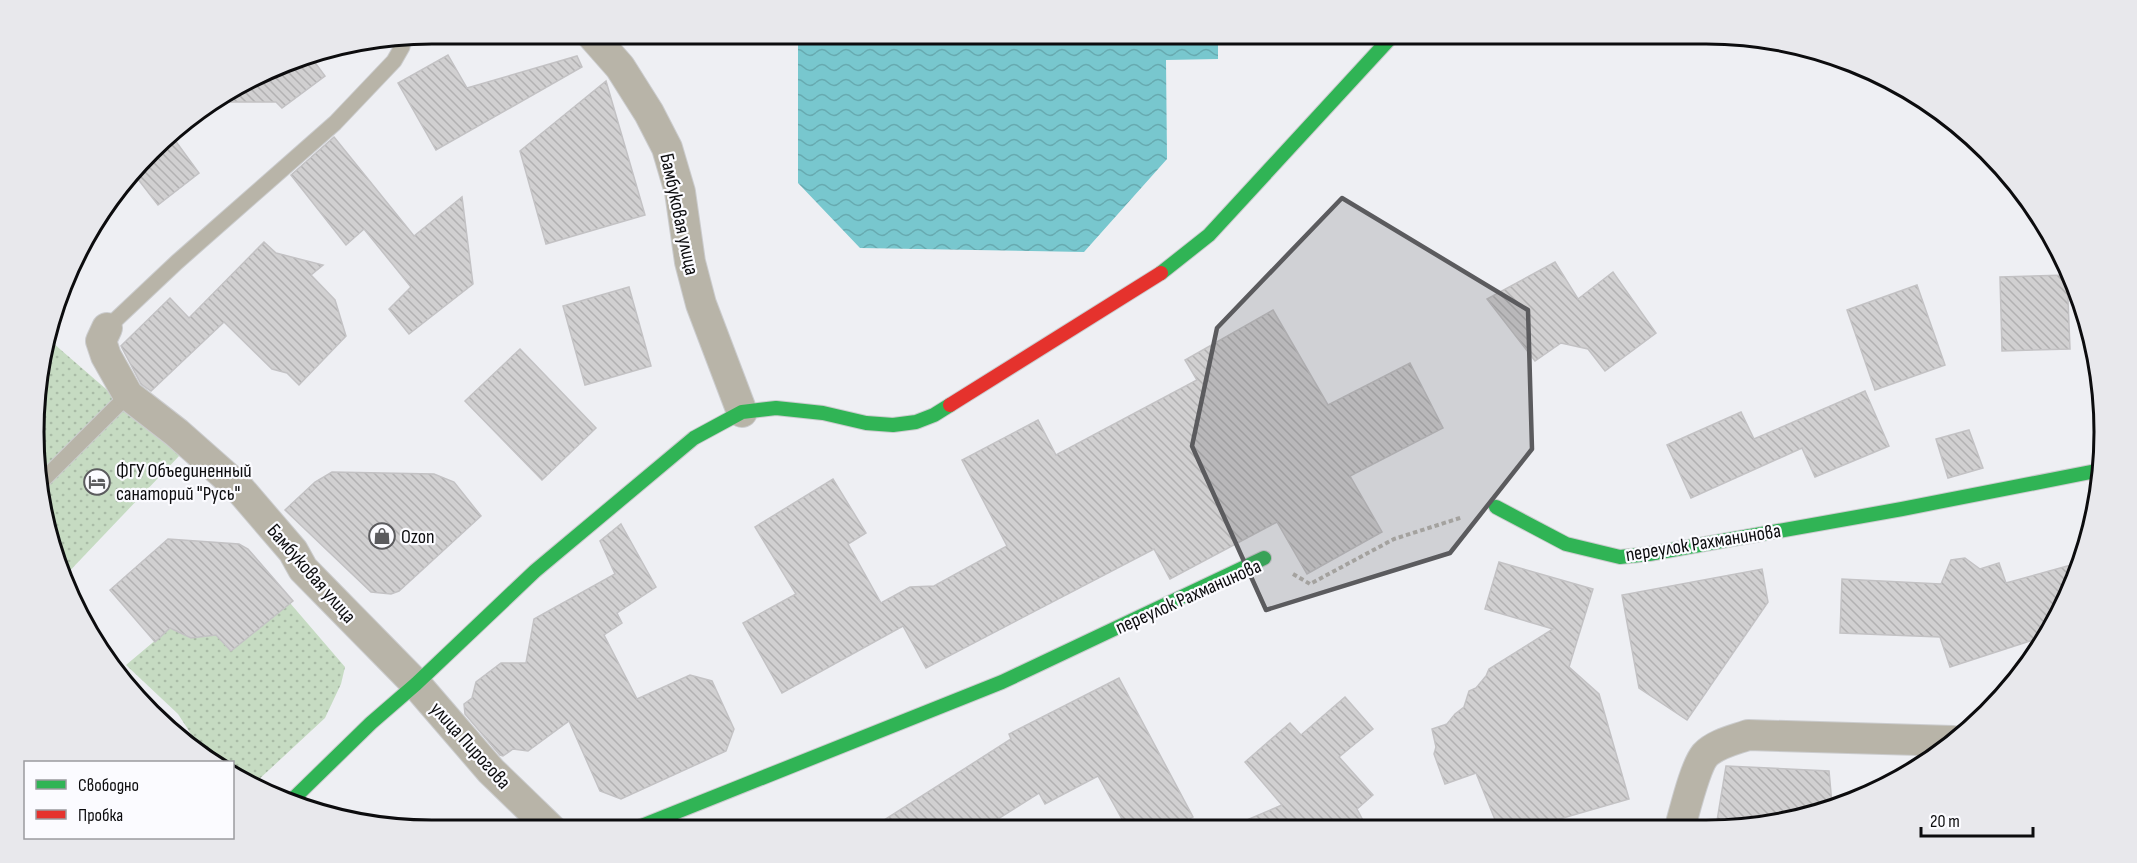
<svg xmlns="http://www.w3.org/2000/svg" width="2137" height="863" font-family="'Sofia Sans Condensed',sans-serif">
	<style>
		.park { fill: url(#park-dots) }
		.water { fill: url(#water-waves) }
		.building { fill: url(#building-back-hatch); stroke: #c3c2c4; stroke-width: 1.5 }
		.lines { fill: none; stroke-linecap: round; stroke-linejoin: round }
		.lane-casing { stroke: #cbccce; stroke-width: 17 }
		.street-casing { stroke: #cbccce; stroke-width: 32 }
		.fast-casing { stroke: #cbccce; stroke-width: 16 }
		.jam-casing { stroke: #cbccce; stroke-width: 16 }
		.path { stroke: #b7b5af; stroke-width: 4; stroke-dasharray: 4.5 3; stroke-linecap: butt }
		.lane { stroke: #b8b4a8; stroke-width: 15 }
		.street { stroke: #b8b4a8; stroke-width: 30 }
		.fast { stroke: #30b455; stroke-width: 14 }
		.jam { stroke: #e5322d; stroke-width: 14 }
		.marked { fill: #5b5b5e; fill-opacity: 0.2; stroke: #5b5b5e; stroke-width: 4.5; stroke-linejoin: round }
		.labels { text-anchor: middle; stroke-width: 4.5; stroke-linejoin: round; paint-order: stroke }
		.street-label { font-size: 20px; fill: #0c0c0e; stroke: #fbfbff }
		.poi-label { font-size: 20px; fill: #0c0c0e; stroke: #fbfbff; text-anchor: start }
		.rim { fill: none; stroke: #0c0c0e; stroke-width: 3 }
	</style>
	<defs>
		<pattern id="park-dots" width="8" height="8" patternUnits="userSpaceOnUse" patternTransform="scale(1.5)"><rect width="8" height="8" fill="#c6dbc2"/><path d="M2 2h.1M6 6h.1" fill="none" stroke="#a9bba6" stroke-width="1.8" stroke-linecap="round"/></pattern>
		<pattern id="water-waves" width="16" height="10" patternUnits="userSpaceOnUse" patternTransform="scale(1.5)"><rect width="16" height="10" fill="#78c7ce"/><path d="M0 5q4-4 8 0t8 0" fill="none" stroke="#67aab0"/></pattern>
		<pattern id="building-back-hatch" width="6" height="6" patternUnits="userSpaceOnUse" patternTransform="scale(1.5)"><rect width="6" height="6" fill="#d1d0d1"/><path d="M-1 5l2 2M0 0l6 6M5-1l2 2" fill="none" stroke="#b2b1b2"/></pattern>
	</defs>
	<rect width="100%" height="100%" fill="#eeeff3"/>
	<g class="park">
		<polygon points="46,337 181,454 62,579 41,510 36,379"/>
		<polygon points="290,603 345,667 341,684 325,718 255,783 233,771 232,762 217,762 206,757 178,714 126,665 170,628 191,638 216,635 231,651"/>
	</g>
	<polygon class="water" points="798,33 1218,33 1218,59 1166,60 1167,159 1084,252 860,248 798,183"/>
	<g class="building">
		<polygon points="308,53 325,76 282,108 276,102 211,102 233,86"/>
		<polygon points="448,55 467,88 577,56 582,67 436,150 398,83"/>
		<polygon points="606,81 645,215 546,244 520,151"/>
		<polygon points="169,132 199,173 158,205 134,174"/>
		<polygon points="334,137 414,236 462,197 473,284 409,334 389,309 411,287 364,229 346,245 291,175"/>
		<polygon points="264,242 276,253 323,265 311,275 335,300 346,336 299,385 287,373 272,369 224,322 151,391 141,384 121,346 170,298 189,318"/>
		<polygon points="1555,262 1578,299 1613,272 1656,333 1605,371 1588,349 1561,343 1535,361 1487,299"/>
		<polygon points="2067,275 2070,349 2002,351 2000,277"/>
		<polygon points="1917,285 1945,365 1875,390 1847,310"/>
		<polygon points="629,287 651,366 585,385 563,306"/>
		<polygon points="1273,310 1328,405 1410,363 1443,428 1350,476 1382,532 1307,574 1277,522 1170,579 1154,549 926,668 903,626 782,693 743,623 796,594 755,527 833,479 866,533 848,544 881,603 910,587 934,586 1007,546 962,460 1038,420 1056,455 1197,380 1185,360"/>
		<polygon points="520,349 596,428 542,480 465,401"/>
		<polygon points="1865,391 1889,446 1815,477 1802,448 1691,498 1667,445 1741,412 1754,439"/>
		<polygon points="1969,430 1983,468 1948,478 1936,439"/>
		<polygon points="332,472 434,474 454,482 481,516 399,591 391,594 371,592 285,510 315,482"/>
		<polygon points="621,524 656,587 617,613 622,623 604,635 637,699 690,675 712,681 734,729 726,751 621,799 600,791 569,721 528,751 513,749 503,756 500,755 465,714 464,704 472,698 476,682 501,663 526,663 534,619 615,574 600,541"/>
		<polygon points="168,539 239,544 248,549 293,601 231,651 216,635 191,638 170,628 155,642 110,590"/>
		<polygon points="1965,558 1980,569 1999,563 2006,583 2082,562 2045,636 1950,667 1940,637 1840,633 1842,579 1941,584 1951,560"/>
		<polygon points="1499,562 1593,589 1569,667 1599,694 1629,799 1549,822 1551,827 1498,827 1476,773 1445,784 1434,754 1436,747 1432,729 1447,724 1455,714 1464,707 1469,691 1476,688 1486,676 1489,669 1553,629 1485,609"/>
		<polygon points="1762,569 1768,602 1687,720 1639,688 1622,595"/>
		<polygon points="1119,678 1193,817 1172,828 1127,828 1098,776 1045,804 1039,793 982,829 870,829 1011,739 1009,734"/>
		<polygon points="1345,697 1373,729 1339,757 1373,795 1357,809 1367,828 1228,828 1282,805 1245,762 1290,723 1301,735"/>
		<polygon points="1726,766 1829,771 1832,804 1758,827 1716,827"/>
	</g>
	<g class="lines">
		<g class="lane-casing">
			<g id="lane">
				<polyline points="107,328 177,262 335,123 394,61 402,47 404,37"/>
				<polyline points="40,483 128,395"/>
			</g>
		</g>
		<g class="street-casing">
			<g id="street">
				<polyline points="590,33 620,67 649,113 667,148 680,192 690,262 701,304 742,412"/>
				<polyline points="107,328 101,341 106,356 128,395 177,433 238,487 293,551 303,569 416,684 491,771 552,830"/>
				<path d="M1680,827c5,-17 15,-60 25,-72 10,-11 29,-15 43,-20l205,6"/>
			</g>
		</g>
		<g class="fast-casing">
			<g id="fast">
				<polyline points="1161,273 1209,235 1395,33"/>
				<polyline points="1496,507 1566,544 1620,557 1649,554 1902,509 2101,470"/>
				<polyline points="290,802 371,723 416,684 535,571 694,438 742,412 776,408 823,413 866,423 893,425 916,422 934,415 950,405"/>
				<polyline points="634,829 1002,682 1264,558"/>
			</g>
		</g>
		<g class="jam-casing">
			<polyline id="jam" points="950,405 1161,273"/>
		</g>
		<polyline class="path" points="1293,574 1310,584 1394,539 1463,517"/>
		<use href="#lane" class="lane"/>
		<use href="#street" class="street"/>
		<use href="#fast" class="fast"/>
		<use href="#jam" class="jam"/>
	</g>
	<path class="marked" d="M1342,198l186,112 4,139 -82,104 -184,57 -74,-164 25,-118z"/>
	<defs>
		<g id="hotel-ring" transform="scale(1.35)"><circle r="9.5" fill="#fbfbff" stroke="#5b5b5e" stroke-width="1.5"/><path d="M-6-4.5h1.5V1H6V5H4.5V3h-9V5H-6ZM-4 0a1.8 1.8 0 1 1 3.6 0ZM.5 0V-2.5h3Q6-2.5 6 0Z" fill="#5b5b5e"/></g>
		<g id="shop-ring" transform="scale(1.35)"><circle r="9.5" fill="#fbfbff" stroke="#5b5b5e" stroke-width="1.5"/><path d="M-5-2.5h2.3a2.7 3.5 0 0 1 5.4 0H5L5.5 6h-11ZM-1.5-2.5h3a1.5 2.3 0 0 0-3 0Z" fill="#5b5b5e"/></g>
	</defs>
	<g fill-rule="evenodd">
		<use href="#hotel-ring" x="97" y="482"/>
		<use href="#shop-ring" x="382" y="536"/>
	</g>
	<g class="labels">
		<g class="street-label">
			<text transform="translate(680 214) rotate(78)" y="7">Бамбуковая улица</text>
			<text transform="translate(1703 542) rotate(-9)" y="7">переулок Рахманинова</text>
			<text transform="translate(312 573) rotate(49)" y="7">Бамбуковая улица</text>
			<text transform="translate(1188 596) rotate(-24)" y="7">переулок Рахманинова</text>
			<text transform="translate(471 745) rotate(48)" y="7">улица Пирогова</text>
		</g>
		<g class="poi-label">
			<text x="116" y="477">ФГУ Объединенный<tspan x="116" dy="23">санаторий "Русь"</tspan></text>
			<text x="401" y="543">Ozon</text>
		</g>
	</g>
	<path d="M0 0H2137V863H0ZM432 44H1706A388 388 0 0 1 2094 432V432A388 388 0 0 1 1706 820H432A388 388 0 0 1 44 432V432A388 388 0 0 1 432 44Z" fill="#e8e8ec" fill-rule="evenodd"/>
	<path class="rim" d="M432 44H1706A388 388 0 0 1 2094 432V432A388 388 0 0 1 1706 820H432A388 388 0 0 1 44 432V432A388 388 0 0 1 432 44Z"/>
	<rect x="24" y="761" width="210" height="78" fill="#fbfbff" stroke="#9b9b9f" stroke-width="1.5"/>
	<rect x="36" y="780" width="30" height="9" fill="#30b455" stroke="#9b9b9f" stroke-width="1.5"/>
	<text x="78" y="791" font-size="18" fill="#0c0c0e">Свободно</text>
	<rect x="36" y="810" width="30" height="9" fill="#e5322d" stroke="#9b9b9f" stroke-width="1.5"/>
	<text x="78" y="821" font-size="18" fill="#0c0c0e">Пробка</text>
	<path d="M1921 827v9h112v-9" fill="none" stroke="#0c0c0e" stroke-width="3"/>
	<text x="1930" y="827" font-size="18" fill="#0c0c0e" stroke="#fbfbff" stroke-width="4.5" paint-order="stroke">20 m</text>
</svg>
